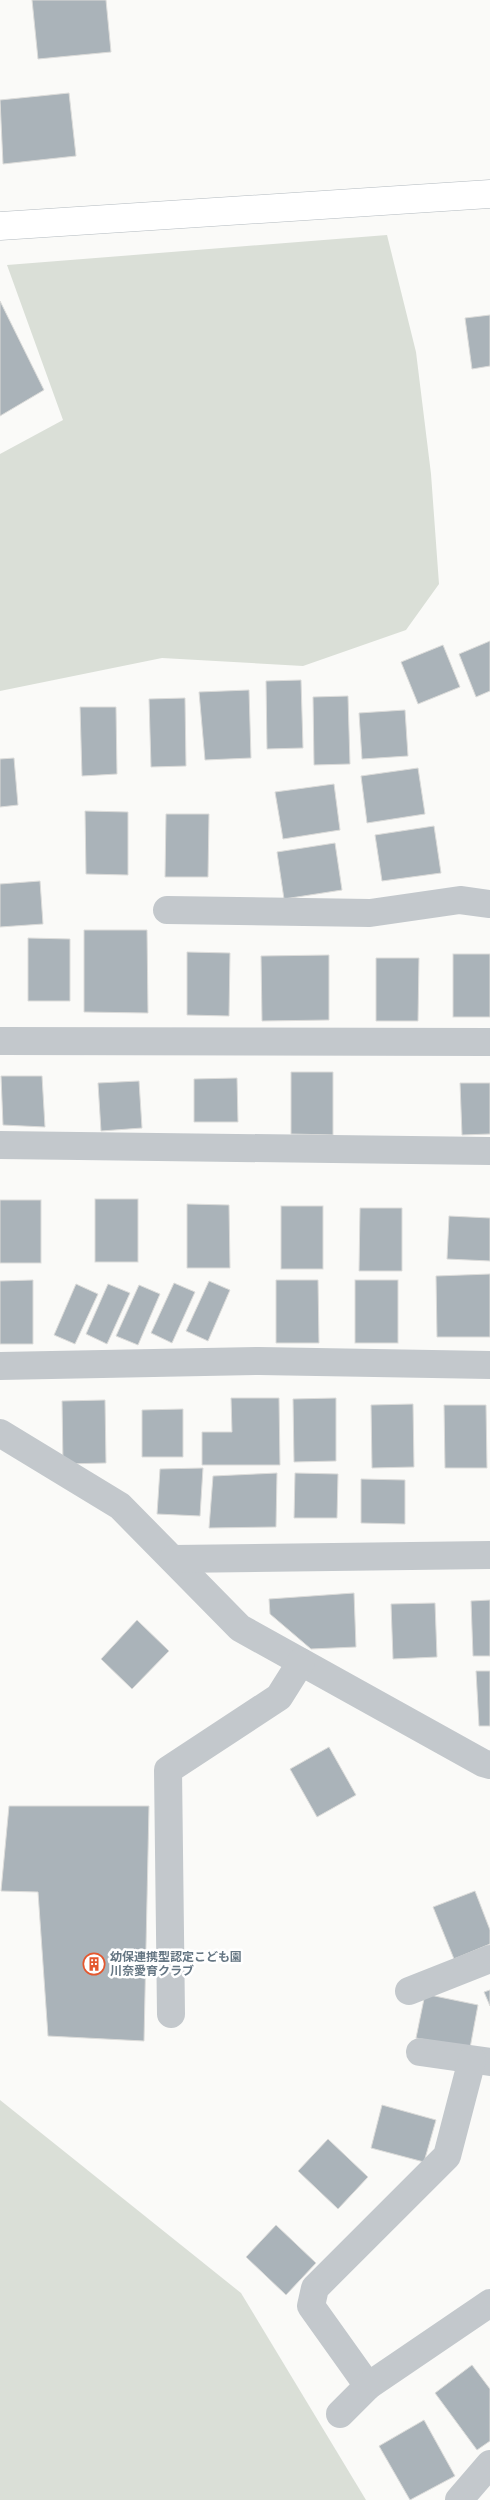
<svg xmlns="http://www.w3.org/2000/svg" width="490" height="2500" font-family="Signika,'Noto Sans JP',sans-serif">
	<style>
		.green { fill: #dadfd7 }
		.building { fill: #aab3b9; stroke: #dcdcda }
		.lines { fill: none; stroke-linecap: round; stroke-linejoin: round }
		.secondary-casing { stroke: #b3babf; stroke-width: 29 }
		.street { stroke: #c3c8cc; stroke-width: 28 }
		.secondary { stroke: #fff; stroke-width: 28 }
		.labels { text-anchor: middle; stroke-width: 5; stroke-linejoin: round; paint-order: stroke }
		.poi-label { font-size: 12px; font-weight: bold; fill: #657683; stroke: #fff; text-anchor: start }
	</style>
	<rect width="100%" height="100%" fill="#fafaf8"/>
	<g class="green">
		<polygon points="387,235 416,352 431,474 439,584 406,630 303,666 162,658 0,691 0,454 63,420 7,265"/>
		<polygon points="0,2100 241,2293 366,2500 0,2500"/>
	</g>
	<g class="building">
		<polygon points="32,0 106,0 111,52 38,59"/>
		<polygon points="69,93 76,156 3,164 0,100"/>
		<polygon points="0,301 44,390 0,416"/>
		<polygon points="490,315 490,366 472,369 465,318"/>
		<polygon points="490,641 490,691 476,697 459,654"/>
		<polygon points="443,645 460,687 418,704 401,662"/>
		<polygon points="301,680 303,748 267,749 266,681"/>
		<polygon points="249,690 251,758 205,760 199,692"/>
		<polygon points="348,696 350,764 314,765 313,697"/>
		<polygon points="185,698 186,766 151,767 149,699"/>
		<polygon points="80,707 116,707 117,774 82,776"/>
		<polygon points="405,710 408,756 362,759 359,713"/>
		<polygon points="14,758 18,805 0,807 0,759"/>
		<polygon points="418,768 425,814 367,823 361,776"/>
		<polygon points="334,784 340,830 283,839 275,792"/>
		<polygon points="85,811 128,812 128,875 86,874"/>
		<polygon points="166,814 209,814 208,877 165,877"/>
		<polygon points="434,826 441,873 382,881 375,835"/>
		<polygon points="335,843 342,890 284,899 277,852"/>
		<polygon points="40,881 43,924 0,927 0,884"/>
		<polygon points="84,930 147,930 148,1013 84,1012"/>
		<polygon points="28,938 70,939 70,1001 28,1001"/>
		<polygon points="187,952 230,953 229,1016 187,1015"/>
		<rect x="453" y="954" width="37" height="63"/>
		<polygon points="329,955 329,1020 262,1021 261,956"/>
		<polygon points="376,958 419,958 418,1021 376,1021"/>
		<polygon points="291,1072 333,1072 333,1135 291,1134"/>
		<polygon points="1,1076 42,1076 45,1127 3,1125"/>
		<polygon points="237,1078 238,1122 194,1122 194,1079"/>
		<polygon points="139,1081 142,1128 101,1131 98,1083"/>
		<polygon points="460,1083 490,1083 490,1134 462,1135"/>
		<rect x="95" y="1199" width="43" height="63"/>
		<rect x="0" y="1200" width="41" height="63"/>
		<polygon points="187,1204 229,1205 230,1268 187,1268"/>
		<rect x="281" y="1206" width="42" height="63"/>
		<polygon points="360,1208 402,1208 402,1271 359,1271"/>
		<polygon points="449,1216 490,1218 490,1261 447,1259"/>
		<polygon points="490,1274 490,1337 437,1337 436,1276"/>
		<polygon points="33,1280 33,1344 0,1344 0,1281"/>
		<polygon points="276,1280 318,1280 319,1343 276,1343"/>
		<rect x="355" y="1280" width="43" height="63"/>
		<polygon points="209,1281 230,1290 208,1341 186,1331"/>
		<polygon points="174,1283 195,1292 172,1343 151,1333"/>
		<polygon points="76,1284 98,1294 75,1344 54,1335"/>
		<polygon points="108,1284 130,1293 107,1344 86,1334"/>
		<polygon points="139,1285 160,1294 138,1345 116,1336"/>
		<polygon points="231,1398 279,1398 280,1465 202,1465 202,1432 232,1432"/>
		<polygon points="336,1398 336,1461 294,1462 293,1399"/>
		<polygon points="105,1400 106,1463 63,1464 62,1401"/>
		<polygon points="413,1404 414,1467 372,1468 371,1405"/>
		<polygon points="444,1405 486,1405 487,1468 445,1468"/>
		<polygon points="183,1409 183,1457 142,1457 142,1410"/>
		<polygon points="203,1468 200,1516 157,1514 160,1469"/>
		<polygon points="277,1473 276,1527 209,1528 213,1476"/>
		<polygon points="295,1473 338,1474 337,1518 294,1518"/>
		<polygon points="361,1479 405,1480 405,1524 361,1523"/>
		<polygon points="354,1593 356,1647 311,1649 270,1614 269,1599"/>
		<polygon points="490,1600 490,1656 473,1656 471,1601"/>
		<polygon points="435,1603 437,1657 393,1659 391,1604"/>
		<polygon points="137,1620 169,1651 132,1689 101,1659"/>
		<polygon points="476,1671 490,1671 490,1726 479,1726"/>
		<polygon points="329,1747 356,1795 317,1817 290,1769"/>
		<polygon points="9,1806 149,1806 144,2041 48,2036 38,1892 1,1891"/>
		<polygon points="475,1891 490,1930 490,1944 454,1959 433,1907"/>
		<polygon points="490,1990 490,2006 484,1992"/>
		<polygon points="425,1994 478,2005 470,2048 416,2038"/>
		<polygon points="382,2105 436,2120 424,2162 371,2148"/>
		<polygon points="328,2139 368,2177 338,2209 298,2171"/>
		<polygon points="276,2225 316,2263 286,2295 246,2257"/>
		<polygon points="472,2365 490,2389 490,2441 477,2450 435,2393"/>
		<polygon points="424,2420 455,2476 410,2500 379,2446"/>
	</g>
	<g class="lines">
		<g class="secondary-casing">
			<polyline id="secondary" points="0,226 490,194"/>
		</g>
		<g class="street">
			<polyline points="167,910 370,913 460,900 490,904"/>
			<polyline points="0,1041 490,1042"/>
			<polyline points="0,1145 490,1151"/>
			<polyline points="0,1366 259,1361 490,1365"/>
			<polyline points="0,1433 120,1506 240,1628 483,1763 490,1765"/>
			<polyline points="173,1559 490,1555"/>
			<polyline points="409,1991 490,1959"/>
			<polyline points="171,2014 168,1770 279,1697 301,1662"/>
			<polyline points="420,2052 490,2062"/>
			<polyline points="368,2386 311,2306 315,2288 447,2156 472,2060"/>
			<polyline points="340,2414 368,2386 490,2303"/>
			<polyline points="459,2500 490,2464"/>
		</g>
		<use href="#secondary" class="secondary"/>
	</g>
	<defs>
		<g id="building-ring" transform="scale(1.125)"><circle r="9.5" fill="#fff" stroke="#e4572e" stroke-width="1.5"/><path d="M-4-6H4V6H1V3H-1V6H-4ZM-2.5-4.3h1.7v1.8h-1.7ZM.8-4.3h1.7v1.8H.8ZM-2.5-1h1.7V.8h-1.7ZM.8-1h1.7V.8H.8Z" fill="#e4572e"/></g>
	</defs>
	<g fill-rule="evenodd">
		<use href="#building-ring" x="94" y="1964"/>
	</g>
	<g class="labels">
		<g class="poi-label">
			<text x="110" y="1961">幼保連携型認定こども園<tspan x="110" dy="14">川奈愛育クラブ</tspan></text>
		</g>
	</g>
</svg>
